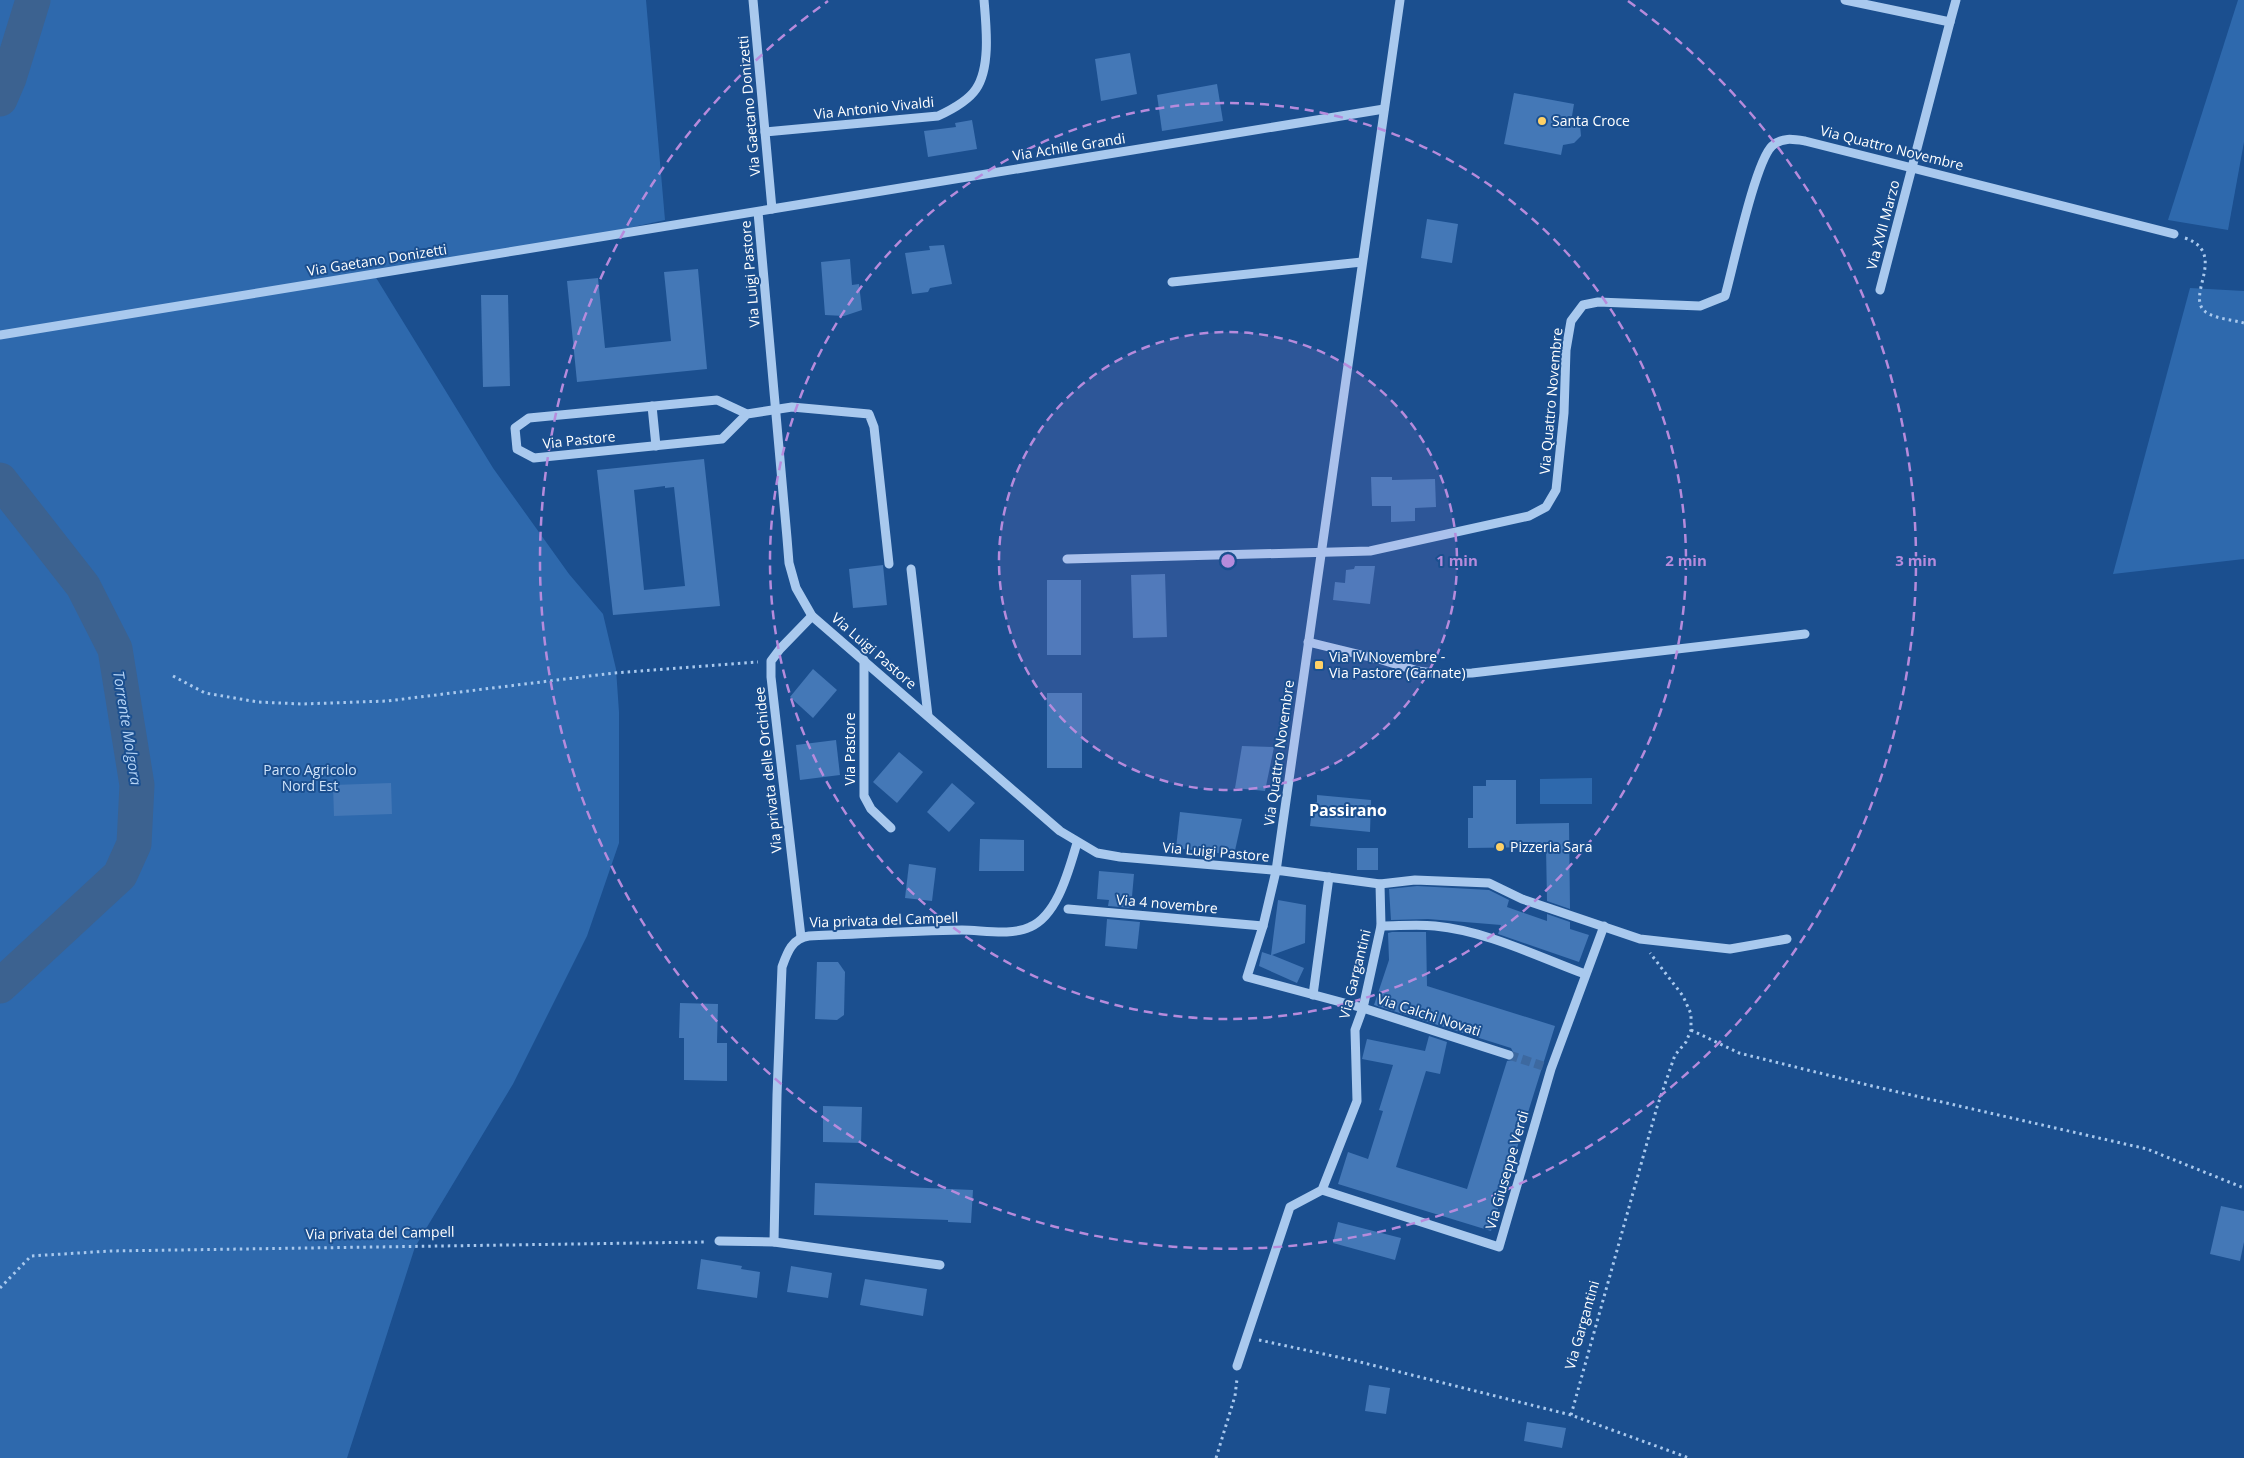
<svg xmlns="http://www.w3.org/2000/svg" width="2244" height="1458" font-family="'Open Sans',sans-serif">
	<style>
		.green { fill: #2e69ad }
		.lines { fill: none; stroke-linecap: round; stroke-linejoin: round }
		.river { stroke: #3c6290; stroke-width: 35 }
		.building { fill: #4478b7; fill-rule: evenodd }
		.minor-tunnel { stroke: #3d69a0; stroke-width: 9; stroke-dasharray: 9 4.5; stroke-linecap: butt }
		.path { stroke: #a9c9ee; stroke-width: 3; stroke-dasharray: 2.5 4; stroke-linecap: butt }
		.minor { stroke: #a9c9ee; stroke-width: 9 }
		.ring { fill: none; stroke: #b68bdc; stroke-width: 2.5; stroke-dasharray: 9 6 }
		.poi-dot { fill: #ffd166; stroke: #1b4f8f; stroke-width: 2 }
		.labels { text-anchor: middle; stroke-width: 4; stroke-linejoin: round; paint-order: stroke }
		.street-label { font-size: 14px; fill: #fff; stroke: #1b4f8f }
		.poi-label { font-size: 14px; fill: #fff; stroke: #1b4f8f; text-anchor: start }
		.park-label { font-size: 14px; fill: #cfe3fa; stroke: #1b4f8f }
		.water-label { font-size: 15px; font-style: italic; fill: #b5d3f5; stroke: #1b4f8f }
		.quarter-label { font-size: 16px; font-weight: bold; fill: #fff; stroke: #1b4f8f }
		.centre { fill: #b68bdc; stroke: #1b4f8f; stroke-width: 2.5 }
		.ring-label { font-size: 15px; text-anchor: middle; font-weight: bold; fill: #b68bdc; stroke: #1b4f8f; stroke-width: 4; stroke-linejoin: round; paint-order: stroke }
	</style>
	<rect width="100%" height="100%" fill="#1b4f8f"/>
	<g class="green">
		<polygon points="0,0 646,0 665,220 587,237 375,276 493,468 569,574 603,614 616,669 619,712 619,843 587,936 513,1084 415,1247 347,1458 0,1458"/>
		<polygon points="2238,0 2244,0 2244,142 2228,230 2168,220"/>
		<polygon points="2190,288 2244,291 2244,559 2113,574"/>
		<polygon points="1592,778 1592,804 1540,804 1540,779"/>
	</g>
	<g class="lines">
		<g class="river">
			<polyline points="0,99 9,78 33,0"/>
			<polyline points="0,480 83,586 115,649 137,785 134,844 120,875 0,986"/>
		</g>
	</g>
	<g class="building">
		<polygon points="1130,53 1137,94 1101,101 1095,59"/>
		<polygon points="1217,84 1223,121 1162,131 1157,95"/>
		<polygon points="1514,93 1574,104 1572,116 1580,125 1581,136 1574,143 1563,145 1561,155 1504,144"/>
		<polygon points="972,120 977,149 928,157 924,131 956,127 955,123"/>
		<polygon points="1427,219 1458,224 1452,263 1421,258"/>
		<polygon points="944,245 952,284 930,288 928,292 912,294 905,253 930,250 929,246"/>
		<polygon points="850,259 852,285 859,284 862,310 844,316 825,315 821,262"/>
		<polygon points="698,269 707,369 577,382 567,281 598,278 605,348 671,341 664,272"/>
		<polygon points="481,295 508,295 510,386 483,387"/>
		<path d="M704,459l16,147 -107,9 -16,-145zM665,486v2l9,-1 11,99 -41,4 -10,-100z"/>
		<polygon points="1371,477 1392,477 1392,480 1435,479 1436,507 1415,508 1415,521 1391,522 1391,506 1372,506"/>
		<polygon points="883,565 887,605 853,608 849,569"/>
		<polygon points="1355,566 1375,566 1370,604 1333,600 1335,582 1345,583 1346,570 1354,569"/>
		<polygon points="1165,574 1167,637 1133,638 1131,575"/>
		<rect x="1047" y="580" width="34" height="75"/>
		<polygon points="813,669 837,690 813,718 790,697"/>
		<rect x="1047" y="693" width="35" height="75"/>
		<polygon points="836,740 840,775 800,780 796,745"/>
		<polygon points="1242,746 1274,747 1265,791 1235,788"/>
		<polygon points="899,752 923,772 897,803 873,782"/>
		<polygon points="1486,780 1516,780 1516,824 1569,823 1570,909 1547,901 1546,847 1468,848 1468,818 1473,818 1473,786 1486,786"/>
		<polygon points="391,783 392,814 334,816 333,785"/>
		<polygon points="952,783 975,803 949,832 927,812"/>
		<polygon points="1317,795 1371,800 1370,832 1310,826 1313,802 1317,802"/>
		<polygon points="1180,812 1242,819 1234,855 1176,848"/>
		<polygon points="980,839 1024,840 1024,871 979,871"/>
		<rect x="1357" y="848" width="21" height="22"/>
		<polygon points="909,864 936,868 932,901 905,898"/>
		<polygon points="1099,871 1134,874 1131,908 1108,906 1109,900 1097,899"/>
		<polygon points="1417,886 1489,890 1509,900 1507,907 1547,921 1547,914 1570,922 1570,929 1589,935 1579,962 1498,934 1501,925 1428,919 1391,920 1389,889"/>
		<polygon points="1278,900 1306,905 1305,943 1272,955 1304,968 1297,983 1259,966 1262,952 1271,955"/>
		<polygon points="1107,919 1140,922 1137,949 1105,946"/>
		<polygon points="1392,932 1426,932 1427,986 1555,1026 1491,1231 1338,1184 1348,1152 1368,1159 1383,1111 1379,1110 1393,1065 1362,1059 1367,1039 1425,1051 1429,1036 1447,1042 1440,1074 1426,1071 1396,1167 1467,1189 1507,1061 1513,1060 1515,1056 1511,1048 1374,1005 1389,960 1388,933"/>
		<polygon points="817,962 838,962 845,972 844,1015 837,1020 815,1019"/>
		<polygon points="680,1003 718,1004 717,1043 727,1043 727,1081 684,1080 684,1038 679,1038"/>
		<polygon points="823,1106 862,1107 861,1143 823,1142"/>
		<polygon points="815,1183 973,1190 971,1223 948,1222 948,1220 814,1215"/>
		<polygon points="2221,1206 2244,1211 2244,1242 2240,1261 2210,1254"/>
		<polygon points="1338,1222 1401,1238 1395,1260 1333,1243"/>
		<polygon points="701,1259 742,1266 741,1269 760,1272 757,1298 697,1289"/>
		<polygon points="791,1266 832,1273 828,1298 787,1292"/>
		<polygon points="865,1279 927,1289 923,1316 860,1305"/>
		<polygon points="1369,1385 1390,1388 1386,1414 1365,1411"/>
		<polygon points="1527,1422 1566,1428 1562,1448 1524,1441"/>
	</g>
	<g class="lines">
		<polyline class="minor-tunnel" points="1509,1055 1543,1066"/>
		<g class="path">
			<path d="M2185,238c46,16 -5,62 24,76 10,5 24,6 35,9"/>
			<polyline points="173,676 205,693 258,702 302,704 387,701 614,673 758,662"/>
			<polyline points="1691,1030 1739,1053 1872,1086 2147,1149 2244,1188"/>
			<polyline points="0,1288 31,1256 110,1251 706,1242"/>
			<polyline points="1259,1340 1356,1361 1571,1415 1689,1458"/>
			<polyline points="1571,1415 1657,1107 1675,1055 1686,1042 1691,1030 1691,1014 1683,996 1650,953"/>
			<polyline points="1216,1458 1235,1396 1237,1379"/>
		</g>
		<g class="minor">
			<polyline points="753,0 772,209"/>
			<polyline points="1400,0 1276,871 1263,926 1247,977 1363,1008 1509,1055"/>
			<polyline points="1845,0 1950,22 1956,0"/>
			<path d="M765,132l173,-16c13,-6 30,-15 38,-27 15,-22 10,-64 8,-89"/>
			<polyline points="758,212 787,538 789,563 796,588 812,616 1060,831 1097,853 1120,857 1283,871 1380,884 1415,880 1489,883 1522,899 1640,939 1730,949 1787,939"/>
			<polyline points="1172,282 1362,262"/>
			<polyline points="1880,290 1950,22"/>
			<polyline points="0,335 1384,109"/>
			<polyline points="652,406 656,446"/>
			<polyline points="747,414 717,400 529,418 515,428 517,449 534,458 722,439 747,414 792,407 869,414 874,427 889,564"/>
			<path d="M1067,559l303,-8 159,-35 17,-9 10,-17 8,-77 2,-63 5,-29 12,-16 15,-3 102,4 25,-10c8,-28 30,-134 47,-150 10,-9 21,-7 33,-5l369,93"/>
			<polyline points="911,569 928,716"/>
			<polyline points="1308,642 1382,660 1418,671 1440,674 1472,673 1805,634"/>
			<polyline points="864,660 864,796 871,809 891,828"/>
			<polyline points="1068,909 1263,926"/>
			<path d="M1381,926c18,0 36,-2 54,0 52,5 101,30 150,48"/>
			<polyline points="801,937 771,677 771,661 780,649 812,616"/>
			<polyline points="1313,995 1329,877"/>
			<polyline points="1322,1190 1499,1247 1551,1069 1604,926"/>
			<polyline points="719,1241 774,1242 940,1265"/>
			<path d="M774,1242l3,-147 5,-128c5,-14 10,-29 27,-31 51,-2 102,-5 153,-6 20,0 50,6 68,-3 28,-12 39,-58 47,-84"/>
			<polyline points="1237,1366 1290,1207 1322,1190 1357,1101 1355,1030 1363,1008 1381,926 1380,884"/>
		</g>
	</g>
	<circle cx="1228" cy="561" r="229" fill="#b68bdc" fill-opacity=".12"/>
	<g class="ring">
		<circle cx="1228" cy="561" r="229"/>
		<circle cx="1228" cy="561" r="458"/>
		<path d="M1628 1A688 688 0 1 1 828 1"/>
	</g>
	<g class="poi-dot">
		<circle cx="1542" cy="121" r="5"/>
		<rect x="1314" y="660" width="10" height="10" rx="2.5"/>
		<circle cx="1500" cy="847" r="5"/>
	</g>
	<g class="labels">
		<g class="street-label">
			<text transform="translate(749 106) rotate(-95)" y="5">Via Gaetano Donizetti</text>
			<text transform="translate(874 108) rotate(-6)" y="5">Via Antonio Vivaldi</text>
			<text transform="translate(1069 147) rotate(-9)" y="5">Via Achille Grandi</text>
			<text transform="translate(1892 148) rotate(14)" y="5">Via Quattro Novembre</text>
			<text transform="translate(1883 225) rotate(-75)" y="5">Via XVII Marzo</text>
			<text transform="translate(377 260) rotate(-9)" y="5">Via Gaetano Donizetti</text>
			<text transform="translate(750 274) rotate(-95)" y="5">Via Luigi Pastore</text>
			<text transform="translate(1551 401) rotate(-85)" y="5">Via Quattro Novembre</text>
			<text transform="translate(579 440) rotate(-6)" y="5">Via Pastore</text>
			<text transform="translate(874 651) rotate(41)" y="5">Via Luigi Pastore</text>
			<text transform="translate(850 749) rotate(-90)" y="5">Via Pastore</text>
			<text transform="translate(1279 753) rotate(-82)" y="5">Via Quattro Novembre</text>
			<text transform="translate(768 770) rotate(-96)" y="5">Via privata delle Orchidee</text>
			<text transform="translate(1216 852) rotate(5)" y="5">Via Luigi Pastore</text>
			<text transform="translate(1167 904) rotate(5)" y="5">Via 4 novembre</text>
			<text transform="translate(884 920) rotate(-2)" y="5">Via privata del Campell</text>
			<text transform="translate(1355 974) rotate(-76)" y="5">Via Gargantini</text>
			<text transform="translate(1429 1015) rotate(18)" y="5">Via Calchi Novati</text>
			<text transform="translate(1507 1170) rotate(-74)" y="5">Via Giuseppe Verdi</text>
			<text transform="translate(380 1233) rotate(-1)" y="5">Via privata del Campell</text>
			<text transform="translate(1582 1325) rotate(-74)" y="5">Via Gargantini</text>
		</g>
		<g class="poi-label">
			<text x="1552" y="126">Santa Croce</text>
			<text x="1329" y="662">Via IV Novembre -<tspan x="1329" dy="16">Via Pastore (Carnate)</tspan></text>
			<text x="1510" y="852">Pizzeria Sara</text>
		</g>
		<g class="park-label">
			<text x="310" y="775">Parco Agricolo<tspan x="310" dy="16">Nord Est</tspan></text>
		</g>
		<g class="water-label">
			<text transform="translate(127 728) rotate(81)" y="5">Torrente Molgora</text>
		</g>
		<g class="quarter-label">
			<text x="1348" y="816">Passirano</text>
		</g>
	</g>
	<circle cx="1228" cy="561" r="8" class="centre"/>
	<g class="ring-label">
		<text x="1457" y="566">1 min</text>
		<text x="1686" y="566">2 min</text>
		<text x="1916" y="566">3 min</text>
	</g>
</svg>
